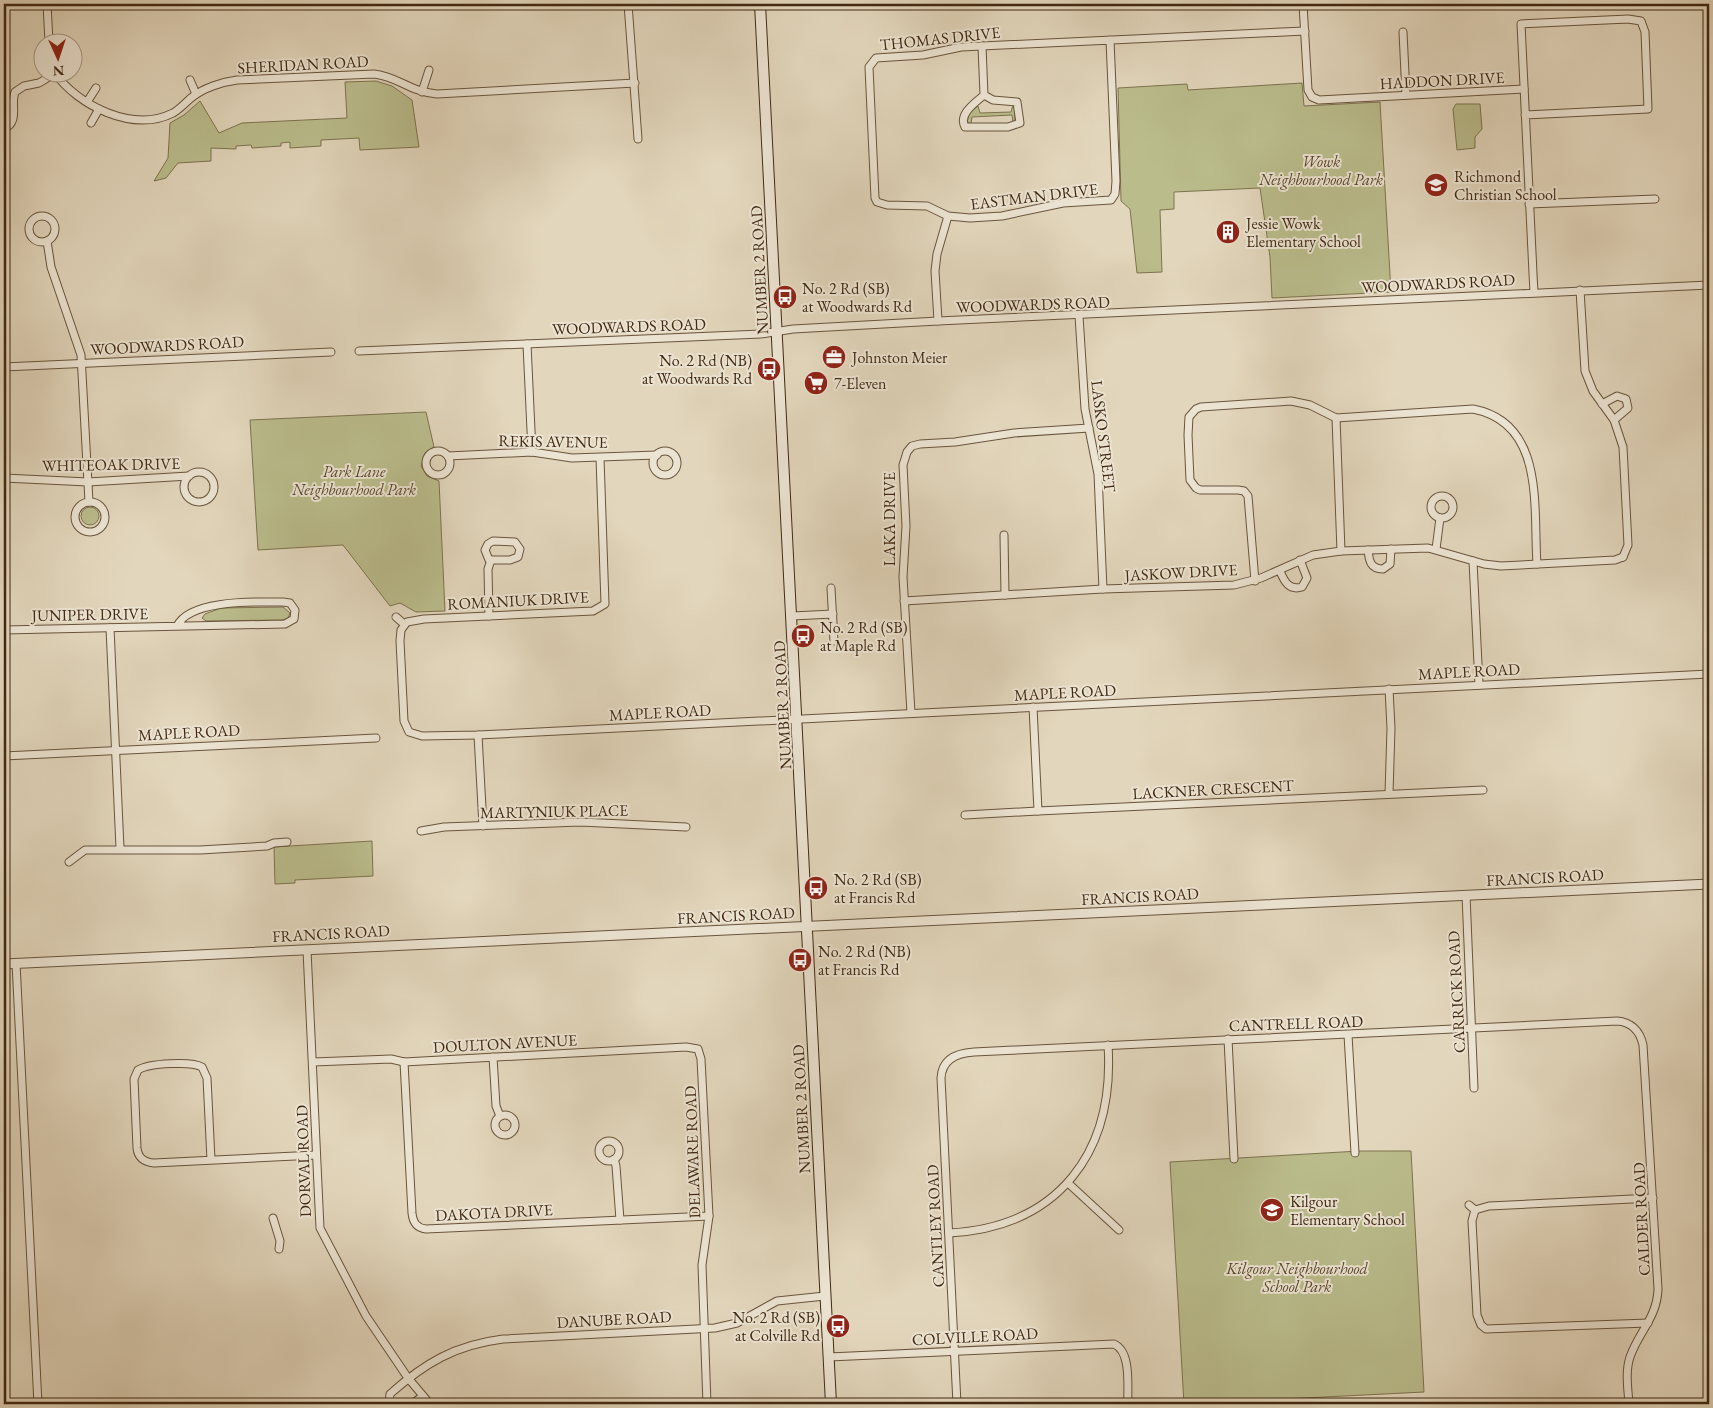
<svg xmlns="http://www.w3.org/2000/svg" width="1713" height="1408" font-family="'EB Garamond',serif">
	<style>
		.green { fill: #babc8c; stroke: #7e724f }
		.lines { fill: none; stroke-linecap: round; stroke-linejoin: round }
		.minor-casing { stroke: #69543c; stroke-width: 9 }
		.tertiary-casing { stroke: #69543c; stroke-width: 11 }
		.secondary-casing { stroke: #412912; stroke-width: 12 }
		.minor { stroke: #ece4d3; stroke-width: 7 }
		.tertiary { stroke: #ece4d3; stroke-width: 9 }
		.secondary { stroke: #ece4d3; stroke-width: 10 }
		.labels { text-anchor: middle; stroke-width: 4; stroke-linejoin: round; paint-order: stroke }
		.street-label { font-size: 16px; fill: #412912; stroke: #ece4d3 }
		.park-label { font-size: 16px; font-style: italic; fill: #59462a; stroke: #ece4d3 }
		.poi-label { font-size: 16px; fill: #412912; stroke: #ece4d3; text-anchor: start }
	</style>
	<rect width="100%" height="100%" fill="#e2d6bc"/>
	<filter id="stains"><feTurbulence type="fractalNoise" baseFrequency=".004" numOctaves="4"/><feColorMatrix values="0 0 0 0 .2 0 0 0 0 .09 0 0 0 0 .02 0 0 0 .5 -.17"/></filter>
	<radialGradient id="worn" r=".72"><stop offset=".6" stop-color="#630" stop-opacity="0"/><stop offset="1" stop-color="#630" stop-opacity=".3"/></radialGradient>
	<g class="green">
		<polygon points="376,81 392,86 412,100 419,147 360,150 359,138 321,140 321,146 290,148 290,142 281,143 281,146 252,148 251,145 236,146 236,149 211,148 211,161 178,163 166,178 154,181 168,158 170,123 184,115 200,101 219,133 242,123 347,118 345,82"/>
		<polygon points="1302,83 1304,106 1380,102 1391,292 1272,298 1270,257 1260,188 1174,192 1174,209 1160,210 1162,272 1137,273 1130,209 1121,201 1118,88 1187,84 1188,90"/>
		<polygon points="1456,104 1480,104 1482,129 1475,137 1475,148 1457,150 1453,109"/>
		<polygon points="1013,105 1015,106 1015,122 1013,122 1012,115 972,117 971,124 967,122 969,113 978,106 980,113 1011,112"/>
		<polygon points="426,412 434,447 425,453 421,466 427,476 439,481 445,611 416,612 400,603 390,606 343,545 258,550 250,420"/>
		<circle cx="90" cy="516" r="9"/>
		<polygon points="283,607 290,613 288,618 283,620 206,621 202,618 205,614 221,608"/>
		<polygon points="372,841 373,876 295,880 295,883 275,884 274,847"/>
		<polygon points="1359,1151 1411,1151 1424,1392 1184,1404 1170,1162"/>
	</g>
	<g class="lines">
		<g class="minor-casing">
			<g id="minor">
				<polyline points="47,4 49,42"/>
				<polyline points="628,4 638,139"/>
				<polyline points="1303,4 1308,90 1312,97 1319,100 1524,89"/>
				<polyline points="1403,32 1406,95"/>
				<polyline points="1110,40 1116,181 1115,194 1111,200 1063,203 1002,216 970,218 948,216 927,206 887,205 877,202 875,198 869,67 876,58 923,55 961,47 1305,31"/>
				<path d="M982,46l2,49 9,5 24,2 3,21 -12,4h-43c-7,-13 10,-24 19,-32"/>
				<path d="M54,72c24,34 79,61 119,41 7,-4 12,-10 18,-15 12,-10 31,-16 46,-18l137,-6c23,2 36,18 63,20l198,-11"/>
				<polyline points="190,80 196,94"/>
				<polyline points="422,92 429,70"/>
				<polyline points="87,102 96,88"/>
				<path d="M1525,115l123,-6 -3,-77 -4,-11 -13,-2 -107,5c4,90 8,179 13,268"/>
				<polyline points="91,123 99,109"/>
				<path d="M4,129c16,-7 6,-24 11,-37l9,-6 15,-3 15,-9"/>
				<polyline points="1529,204 1655,199"/>
				<circle cx="42" cy="229" r="13"/>
				<polyline points="47,241 51,267 81,355 89,502"/>
				<polyline points="1580,290 1585,371 1593,391 1614,420 1623,447 1628,545 1623,557"/>
				<polyline points="1079,316 1085,409 1098,474 1103,589"/>
				<polyline points="938,321 935,271 937,254 948,216"/>
				<polyline points="527,344 532,452"/>
				<polyline points="359,351 761,334 793,329 938,321 1709,285"/>
				<polyline points="4,367 331,352"/>
				<polyline points="1602,404 1617,396 1626,399 1628,408 1614,420"/>
				<polyline points="1336,418 1341,551"/>
				<circle cx="438" cy="463" r="12"/>
				<circle cx="665" cy="463" r="12"/>
				<polyline points="448,456 532,452 572,458 657,455"/>
				<polyline points="600,458 605,604 593,611 424,619 407,622 401,630 400,641 404,721 409,732 422,736 478,735 1709,674"/>
				<circle cx="199" cy="487" r="15"/>
				<polyline points="4,478 88,482 189,476"/>
				<circle cx="1442" cy="507" r="11"/>
				<circle cx="90" cy="517" r="15"/>
				<polyline points="1004,535 1005,595"/>
				<polygon points="493,541 515,542 520,549 518,557 510,560 489,560 485,550 488,544"/>
				<polyline points="1436,549 1440,518"/>
				<path d="M1368,550c1,10 2,19 15,19l7,-5 1,-15"/>
				<polyline points="1473,561 1479,685"/>
				<path d="M1280,571c4,10 9,20 22,16l5,-9 -7,-18"/>
				<path d="M1255,581l-7,-85 -4,-5 -6,-1h-38l-4,-2 -6,-8 -2,-45 1,-18 7,-8 5,-2 90,-6 19,4 26,13 137,-9c73,14 60,100 64,155"/>
				<polyline points="831,588 834,641"/>
				<polyline points="904,601 1103,589 1234,585 1261,578 1313,555 1341,551 1428,548 1484,564 1501,566 1615,560 1623,557"/>
				<polyline points="489,616 488,569 491,560"/>
				<polyline points="792,616 833,614"/>
				<polyline points="396,617 404,624"/>
				<polyline points="110,628 120,848"/>
				<path d="M4,630l281,-6 9,-5 1,-9 -5,-7 -7,-1c-26,0 -93,-3 -106,24"/>
				<polyline points="1389,689 1391,728 1389,794"/>
				<polyline points="1033,707 1038,811 1483,790"/>
				<polyline points="911,713 903,577 906,526 903,465 907,452 912,446 920,444 955,442 1014,433 1089,428"/>
				<polyline points="478,735 483,826"/>
				<polyline points="4,756 376,738"/>
				<polyline points="965,815 1038,811"/>
				<polyline points="421,831 444,827 580,822 686,827"/>
				<polyline points="69,862 85,850 200,850 267,846 274,843 287,842"/>
				<polyline points="1466,895 1474,1088"/>
				<polyline points="307,950 320,1228 366,1316 408,1378 430,1404"/>
				<polyline points="16,963 38,1404"/>
				<polyline points="1348,1035 1355,1153"/>
				<polyline points="1228,1039 1234,1159"/>
				<polyline points="493,1057 496,1106 500,1116"/>
				<polyline points="313,1062 391,1059 404,1062 686,1047 698,1049 701,1059 709,1216 702,1265 707,1404"/>
				<path d="M404,1062l8,151c1,10 5,15 14,16l283,-13"/>
				<circle cx="505" cy="1125" r="10"/>
				<circle cx="609" cy="1151" r="10"/>
				<polyline points="614,1159 616,1166 620,1220"/>
				<path d="M211,1160l-4,-82 -5,-11c-10,-6 -53,-4 -64,3l-4,9 3,69c1,10 7,14 17,15l162,-8"/>
				<polyline points="1068,1183 1119,1230"/>
				<polyline points="1469,1205 1475,1210 1472,1221 1477,1315 1481,1325 1486,1329 1648,1323"/>
				<polyline points="1475,1210 1489,1206 1653,1198"/>
				<polyline points="273,1218 280,1241 279,1249"/>
				<path d="M949,1233c110,-6 166,-81 159,-188"/>
				<path d="M829,1357l285,-13c18,8 13,43 14,60"/>
				<path d="M389,1404l1,-10c35,-31 65,-49 113,-55l212,-11 22,-5 40,-22 48,-5"/>
				<polyline points="412,1404 423,1396"/>
				<path d="M957,1404l-16,-326c1,-19 16,-25 33,-26l643,-31c14,1 23,10 26,24l15,244c-1,29 -19,42 -28,68 -5,15 -2,32 -1,47"/>
			</g>
		</g>
		<g class="tertiary-casing">
			<polyline id="tertiary" points="4,964 1709,884"/>
		</g>
		<g class="secondary-casing">
			<polyline id="secondary" points="760,4 831,1404"/>
		</g>
		<use href="#minor" class="minor"/>
		<use href="#tertiary" class="tertiary"/>
		<use href="#secondary" class="secondary"/>
	</g>
	<defs>
		<g id="school-disc" transform="scale(1.25)"><circle r="9.5" fill="#8f2418" stroke="#ece4d3"/><path d="M0-5L7-2L0 1L-7-2ZM-4 1L0 2.5L4 1V4Q0 6-4 4Z" fill="#fff"/></g>
		<g id="building-disc" transform="scale(1.25)"><circle r="9.5" fill="#8f2418" stroke="#ece4d3"/><path d="M-4-6H4V6H1V3H-1V6H-4ZM-2.5-4.3h1.7v1.8h-1.7ZM.8-4.3h1.7v1.8H.8ZM-2.5-1h1.7V.8h-1.7ZM.8-1h1.7V.8H.8Z" fill="#fff"/></g>
		<g id="bus-disc" transform="scale(1.25)"><circle r="9.5" fill="#8f2418" stroke="#ece4d3"/><path d="M-5-6H5V4H4V6H2V4H-2V6H-4V4H-5ZM-3.5-4V0h7V-4ZM-3.5 1.2v1.5H-2V1.2ZM2 1.2v1.5H3.5V1.2Z" fill="#fff"/></g>
		<g id="office-disc" transform="scale(1.25)"><circle r="9.5" fill="#8f2418" stroke="#ece4d3"/><path d="M-6-3h4V-5.5h4V-3h4V5H-6ZM-1-4.5V-3h2v-1.5ZM-6 0V1H6V0Z" fill="#fff"/></g>
		<g id="supermarket-disc" transform="scale(1.25)"><circle r="9.5" fill="#8f2418" stroke="#ece4d3"/><path d="M-6-5.5h2.5l.6 2H6L4.5 2H-2.5L-4.4-4H-6ZM-1.5 3.2a1.3 1.3 0 1 0 .1 0ZM3 3.2a1.3 1.3 0 1 0 .1 0Z" fill="#fff"/></g>
	</defs>
	<g fill-rule="evenodd">
		<use href="#school-disc" x="1436" y="185"/>
		<use href="#building-disc" x="1228" y="232"/>
		<use href="#bus-disc" x="785" y="297"/>
		<use href="#office-disc" x="834" y="357"/>
		<use href="#bus-disc" x="769" y="369"/>
		<use href="#supermarket-disc" x="816" y="383"/>
		<use href="#bus-disc" x="803" y="636"/>
		<use href="#bus-disc" x="816" y="888"/>
		<use href="#bus-disc" x="800" y="960"/>
		<use href="#school-disc" x="1272" y="1210"/>
		<use href="#bus-disc" x="838" y="1326"/>
	</g>
	<g class="labels">
		<g class="street-label">
			<text transform="translate(940 38) rotate(-6)" y="6">THOMAS DRIVE</text>
			<text transform="translate(303 64) rotate(-3)" y="6">SHERIDAN ROAD</text>
			<text transform="translate(1442 80) rotate(-3)" y="6">HADDON DRIVE</text>
			<text transform="translate(1034 196) rotate(-7)" y="6">EASTMAN DRIVE</text>
			<text transform="translate(759 270) rotate(-93)" y="6">NUMBER 2 ROAD</text>
			<text transform="translate(1438 283) rotate(-3)" y="6">WOODWARDS ROAD</text>
			<text transform="translate(1033 304) rotate(-2)" y="6">WOODWARDS ROAD</text>
			<text transform="translate(629 326) rotate(-2)" y="6">WOODWARDS ROAD</text>
			<text transform="translate(167 345) rotate(-3)" y="6">WOODWARDS ROAD</text>
			<text transform="translate(1104 436) rotate(83)" y="6">LASKO STREET</text>
			<text transform="translate(553 441) rotate(1)" y="6">REKIS AVENUE</text>
			<text transform="translate(111 464) rotate(-1)" y="6">WHITEOAK DRIVE</text>
			<text transform="translate(889 519) rotate(-90)" y="6">LAKA DRIVE</text>
			<text transform="translate(1181 572) rotate(-3)" y="6">JASKOW DRIVE</text>
			<text transform="translate(518 600) rotate(-3)" y="6">ROMANIUK DRIVE</text>
			<text transform="translate(90 614) rotate(-1)" y="6">JUNIPER DRIVE</text>
			<text transform="translate(1469 671) rotate(-3)" y="6">MAPLE ROAD</text>
			<text transform="translate(1065 692) rotate(-3)" y="6">MAPLE ROAD</text>
			<text transform="translate(782 705) rotate(-93)" y="6">NUMBER 2 ROAD</text>
			<text transform="translate(660 712) rotate(-3)" y="6">MAPLE ROAD</text>
			<text transform="translate(189 732) rotate(-3)" y="6">MAPLE ROAD</text>
			<text transform="translate(1213 789) rotate(-3)" y="6">LACKNER CRESCENT</text>
			<text transform="translate(554 811) rotate(-1)" y="6">MARTYNIUK PLACE</text>
			<text transform="translate(1545 877) rotate(-3)" y="6">FRANCIS ROAD</text>
			<text transform="translate(1140 896) rotate(-3)" y="6">FRANCIS ROAD</text>
			<text transform="translate(736 915) rotate(-3)" y="6">FRANCIS ROAD</text>
			<text transform="translate(331 933) rotate(-3)" y="6">FRANCIS ROAD</text>
			<text transform="translate(1456 992) rotate(-93)" y="6">CARRICK ROAD</text>
			<text transform="translate(1296 1023) rotate(-2)" y="6">CANTRELL ROAD</text>
			<text transform="translate(505 1043) rotate(-3)" y="6">DOULTON AVENUE</text>
			<text transform="translate(801 1109) rotate(-93)" y="6">NUMBER 2 ROAD</text>
			<text transform="translate(692 1152) rotate(-92)" y="6">DELAWARE ROAD</text>
			<text transform="translate(303 1161) rotate(-92)" y="6">DORVAL ROAD</text>
			<text transform="translate(494 1212) rotate(-3)" y="6">DAKOTA DRIVE</text>
			<text transform="translate(1641 1219) rotate(-93)" y="6">CALDER ROAD</text>
			<text transform="translate(935 1226) rotate(-93)" y="6">CANTLEY ROAD</text>
			<text transform="translate(614 1319) rotate(-3)" y="6">DANUBE ROAD</text>
			<text transform="translate(975 1336) rotate(-3)" y="6">COLVILLE ROAD</text>
		</g>
		<g class="park-label">
			<text x="1321" y="167">Wowk<tspan x="1321" dy="18">Neighbourhood Park</tspan></text>
			<text x="354" y="477">Park Lane<tspan x="354" dy="18">Neighbourhood Park</tspan></text>
			<text x="1297" y="1274">Kilgour Neighbourhood<tspan x="1297" dy="18">School Park</tspan></text>
		</g>
		<g class="poi-label">
			<text x="1454" y="182">Richmond<tspan x="1454" dy="18">Christian School</tspan></text>
			<text x="1246" y="229">Jessie Wowk<tspan x="1246" dy="18">Elementary School</tspan></text>
			<text x="802" y="294">No. 2 Rd (SB)<tspan x="802" dy="18">at Woodwards Rd</tspan></text>
			<text x="852" y="363">Johnston Meier</text>
			<text x="752" y="366" text-anchor="end">No. 2 Rd (NB)<tspan x="752" dy="18">at Woodwards Rd</tspan></text>
			<text x="834" y="389">7-Eleven</text>
			<text x="820" y="633">No. 2 Rd (SB)<tspan x="820" dy="18">at Maple Rd</tspan></text>
			<text x="834" y="885">No. 2 Rd (SB)<tspan x="834" dy="18">at Francis Rd</tspan></text>
			<text x="818" y="957">No. 2 Rd (NB)<tspan x="818" dy="18">at Francis Rd</tspan></text>
			<text x="1290" y="1207">Kilgour<tspan x="1290" dy="18">Elementary School</tspan></text>
			<text x="820" y="1323" text-anchor="end">No. 2 Rd (SB)<tspan x="820" dy="18">at Colville Rd</tspan></text>
		</g>
	</g>
	<rect width="1713" height="1408" fill="none" stroke="#e2d6bc" stroke-width="20"/>
	<rect x="5" y="5" width="1703" height="1398" fill="none" stroke="#412912" stroke-width="2.5"/>
	<rect x="10" y="10" width="1693" height="1388" fill="none" stroke="#412912"/>
	<g transform="translate(58 58) rotate(177)"><circle r="24" fill="#ece4d3" stroke="#a89986"/>
	<path d="M0-4L9 19L0 12L-9 19Z" fill="#8f2418"/>
	<text y="-8" font-size="14" font-weight="bold" text-anchor="middle" fill="#412912">N</text>
	</g>
	<rect width="100%" height="100%" filter="url(#stains)"/>
	<rect width="100%" height="100%" fill="url(#worn)"/>
</svg>
